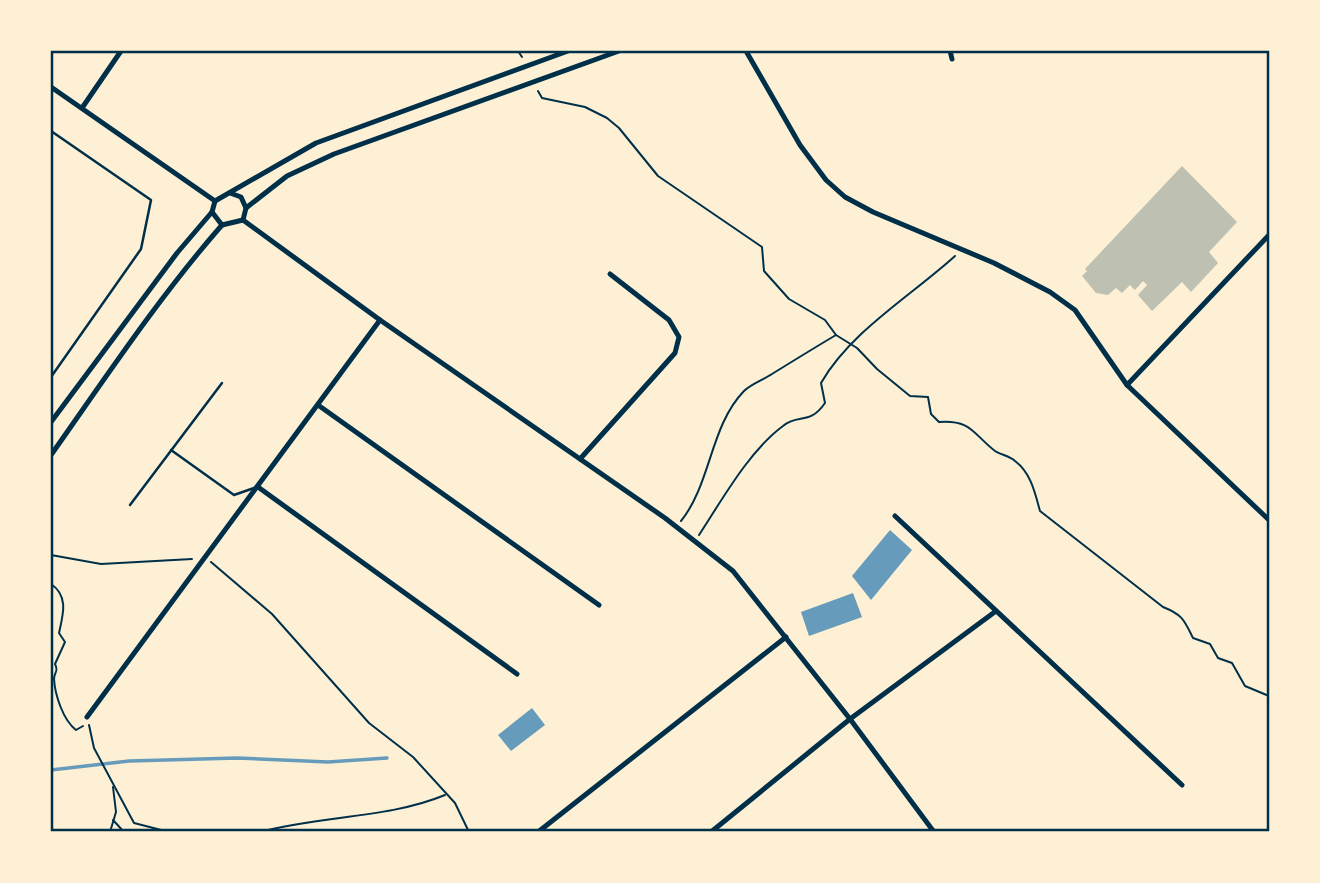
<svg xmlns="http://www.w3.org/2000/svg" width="1320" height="883" font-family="Signika,sans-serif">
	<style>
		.water { fill: #669bbc }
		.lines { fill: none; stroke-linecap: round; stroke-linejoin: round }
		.stream { stroke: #669bbc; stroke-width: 3.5 }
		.building { fill: #bec0b2 }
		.path { stroke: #003049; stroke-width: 2 }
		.service { stroke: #003049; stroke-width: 2.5 }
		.minor { stroke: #003049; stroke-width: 5 }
		.neatline { fill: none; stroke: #003049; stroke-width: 2.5 }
	</style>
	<rect width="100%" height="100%" fill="#fdf0d5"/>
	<g class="water">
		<polygon points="890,530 912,550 871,600 852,576"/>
		<polygon points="853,593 862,617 809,636 801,612"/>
		<polygon points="532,708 545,725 511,751 498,735"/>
	</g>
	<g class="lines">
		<polyline class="stream" points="51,770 129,761 237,758 328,762 387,758"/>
	</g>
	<polygon class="building" points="1182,166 1237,222 1209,252 1218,263 1191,292 1182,282 1152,311 1138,295 1147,285 1143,281 1135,290 1130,285 1122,293 1116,288 1108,295 1096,293 1082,276 1087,271 1085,269"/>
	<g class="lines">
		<g class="path">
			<polyline points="518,51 522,57"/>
			<path d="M538,91l4,7 43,9 22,11 12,10 39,48 104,71 2,24 25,28 36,21 11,15 21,13 20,21 33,27 18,1 3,17 8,8c33,-2 33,11 56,29 6,4 15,5 20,10 16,12 20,32 25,50l123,96c20,8 21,13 30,31l17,6 8,14 14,5 13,23 24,10"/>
			<path d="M681,521c30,-37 29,-95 63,-130 7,-7 19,-11 28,-17 21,-13 42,-26 64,-39"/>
			<path d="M699,535c23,-35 50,-84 84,-109 16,-13 26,0 42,-23l-4,-20c30,-52 90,-87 134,-127"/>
			<polyline points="51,555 101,564 192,559"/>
			<polyline points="211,562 272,614 369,723 413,757 455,803 469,832"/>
			<path d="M51,584c18,12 12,31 8,49l6,9 -10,22c4,8 -1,8 -1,15 1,16 9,41 22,51l7,-4"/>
			<polyline points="89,725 94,748 134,823 169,832"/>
			<polyline points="113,820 124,832"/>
			<polyline points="110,832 116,812 113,787"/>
			<path d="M260,832c61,-17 127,-13 185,-37"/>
		</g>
		<g class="service">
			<polyline points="51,131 151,200 141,249 51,377"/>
			<polyline points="171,450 234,495 254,488"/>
			<polyline points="130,505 222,383"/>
		</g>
		<g class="minor">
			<polyline points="746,51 800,145 826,180 845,197 873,212 994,263 1050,292 1075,310 1127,385 1269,520"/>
			<polyline points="950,51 952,59"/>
			<polyline points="51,87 215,201"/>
			<polyline points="82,108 121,51"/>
			<polyline points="230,193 241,197 246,208 243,220"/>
			<polyline points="215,201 316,143 568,51"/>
			<polyline points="215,201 212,212 222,225"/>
			<polyline points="246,208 287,176 334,154 619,51"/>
			<polyline points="243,220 380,320 665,518 733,571 850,719 934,832"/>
			<polyline points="222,225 243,220"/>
			<polyline points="1127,385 1269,235"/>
			<polyline points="318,405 599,605"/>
			<polyline points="51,422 177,253 212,212"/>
			<path d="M51,455c55,-78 108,-158 171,-230"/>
			<polyline points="580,459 675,353 679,337 669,320 610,274"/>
			<polyline points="258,487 517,674"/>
			<polyline points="895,516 1182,785"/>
			<polyline points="87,717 380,320"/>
			<polyline points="538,832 786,637"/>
			<polyline points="711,832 850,719 996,611"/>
		</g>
	</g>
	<rect width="1320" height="883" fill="none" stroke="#fdf0d5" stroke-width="105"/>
	<rect x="52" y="52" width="1216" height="778" class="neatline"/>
</svg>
